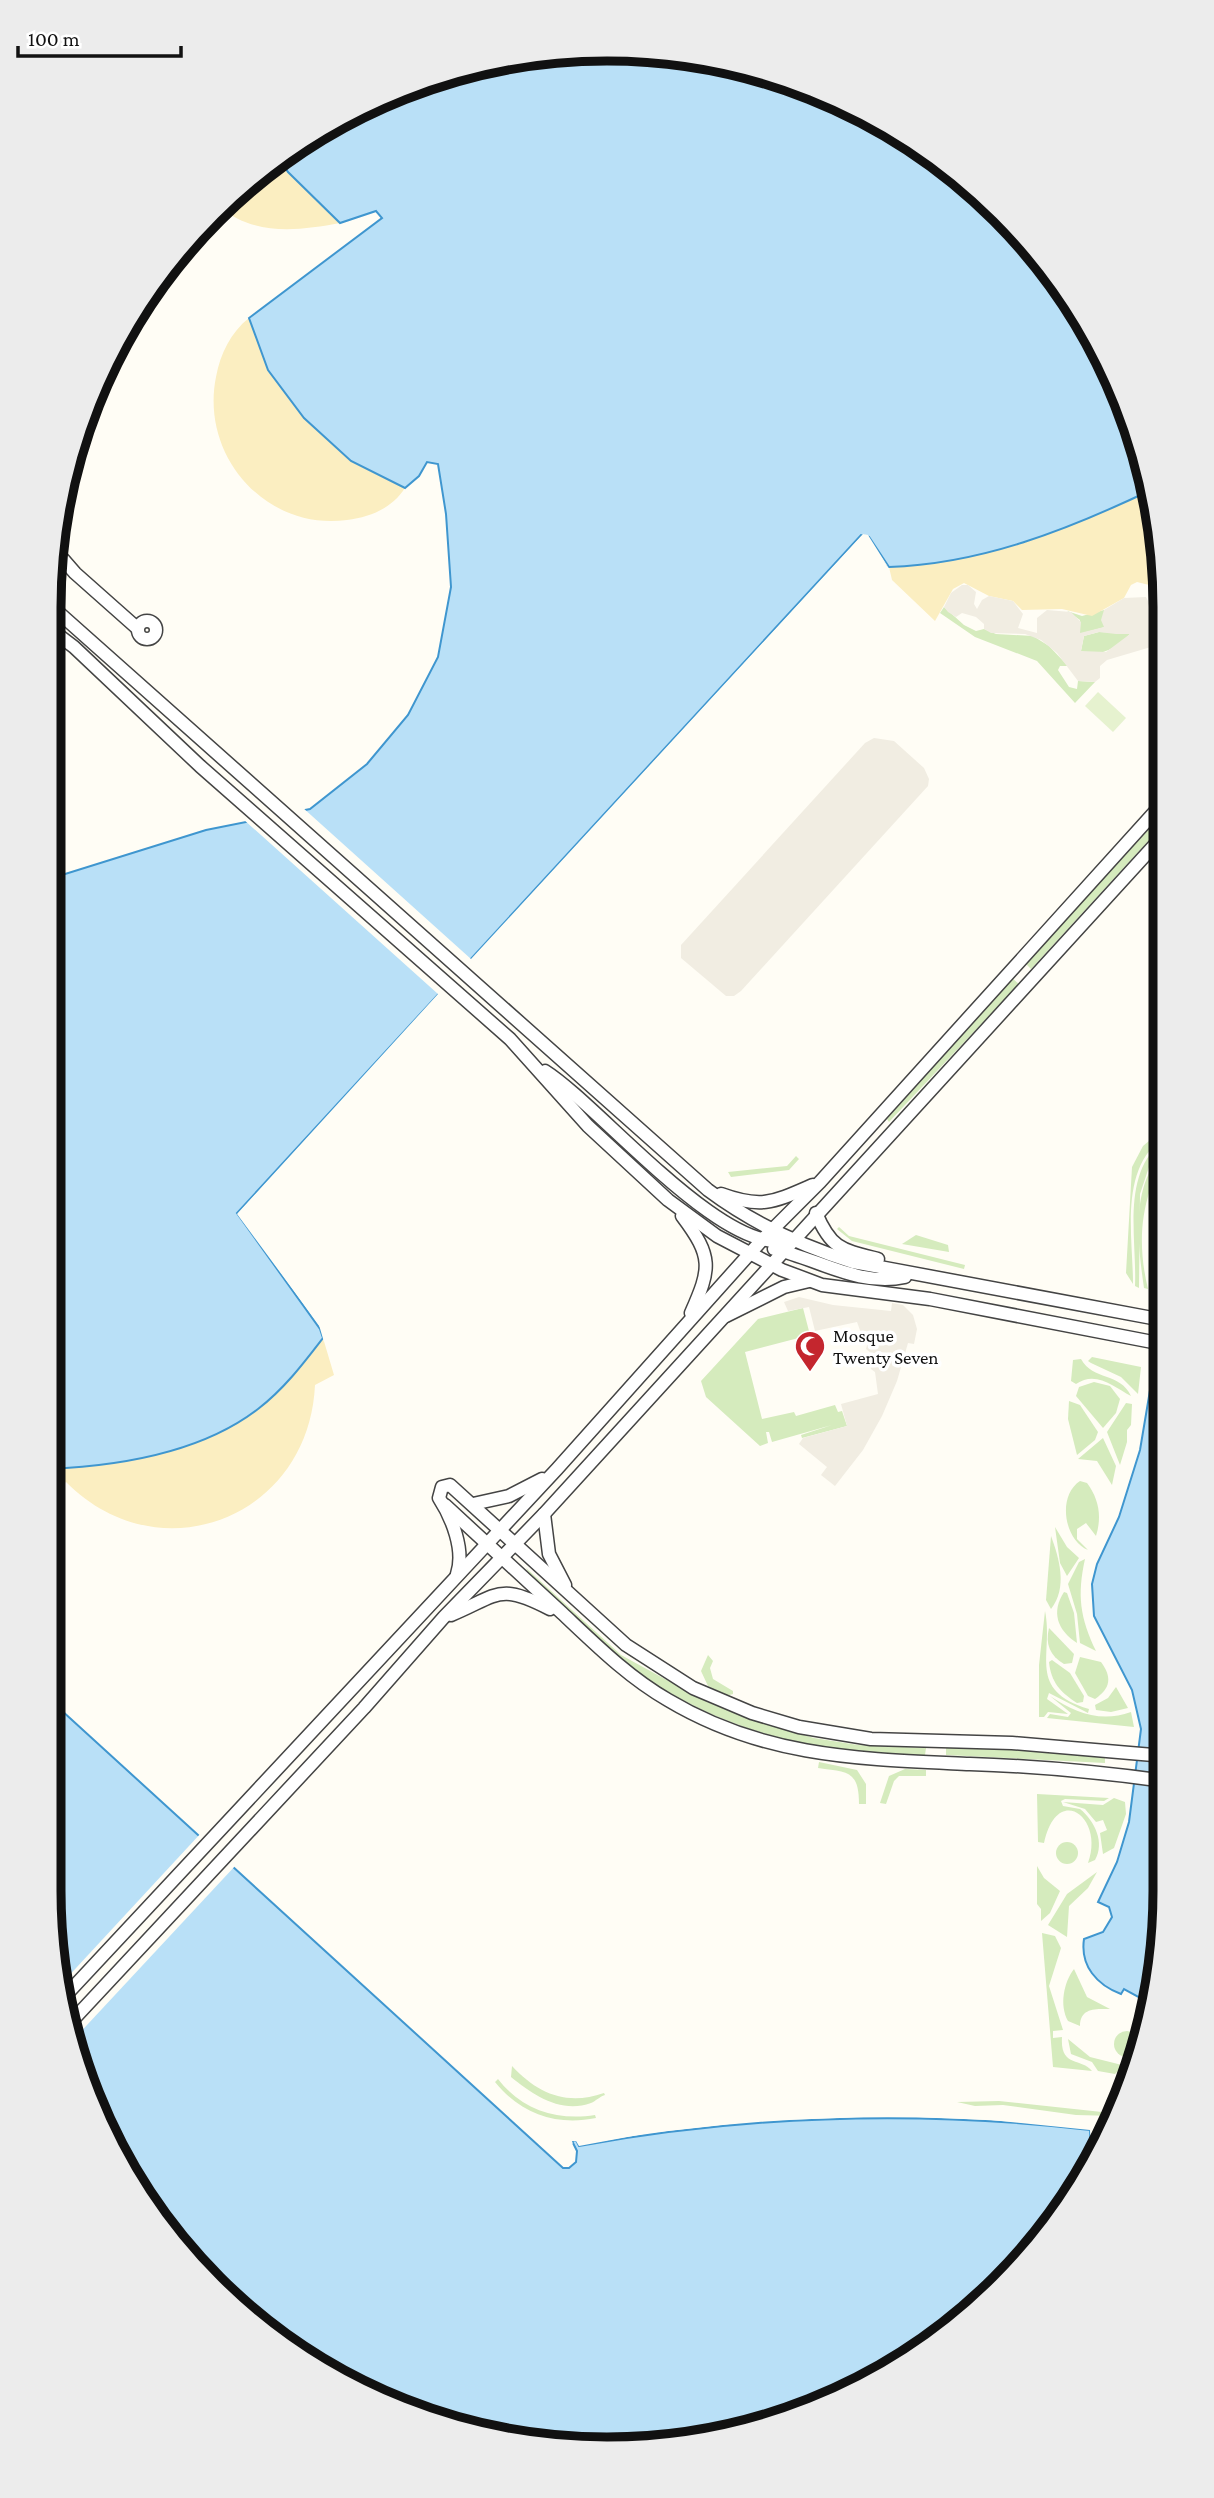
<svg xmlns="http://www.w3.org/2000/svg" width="1214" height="2498" font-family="'Crimson Pro',serif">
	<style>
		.green { fill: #d5ebbd }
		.sand { fill: #fbeec1 }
		.pitch { fill: #e6f2cf }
		.plaza { fill: #f1ede2; fill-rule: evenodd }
		.water { fill: #b9e0f7; stroke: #3f96cf; stroke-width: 2 }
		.pier { fill: #fffdf5 }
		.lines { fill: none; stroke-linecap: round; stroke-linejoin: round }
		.minor-casing { stroke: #444; stroke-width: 15 }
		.minor { stroke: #fff; stroke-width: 12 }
		.labels { text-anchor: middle; stroke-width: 7; stroke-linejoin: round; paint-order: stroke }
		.poi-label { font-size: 19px; fill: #111; stroke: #fff; text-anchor: start }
		.rim { fill: none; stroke: #111; stroke-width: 9 }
	</style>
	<rect width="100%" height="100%" fill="#fffdf5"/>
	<g class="green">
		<polygon points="944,607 964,625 976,631 984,629 996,634 1033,636 1049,646 1068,666 1060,666 1058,670 1069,687 1077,689 1078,681 1095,682 1075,703 1037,661 975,637 940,613"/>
		<polygon points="1104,610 1105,627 1079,634 1080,620 1067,611 1082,616"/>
		<path d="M1099,632l30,1 1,1c-14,14 -29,24 -49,17l3,-15z"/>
		<polygon points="1161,816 1161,827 1031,969 1026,964"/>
		<polygon points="1012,978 1019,984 889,1122 887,1119 918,1079"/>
		<path d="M1162,1130v9c-43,31 -29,98 -29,145l-7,-11 6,-106 11,-21z"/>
		<path d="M1162,1142v9l-13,16 -9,27 -1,94 -4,-2c2,-46 -14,-112 27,-144z"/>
		<path d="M1162,1154c0,14 -8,23 -12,36 -11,33 -10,66 -2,99l-4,-1c-6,-42 -14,-100 18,-134z"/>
		<polygon points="796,1156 799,1159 789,1170 731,1177 728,1172 787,1166"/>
		<polygon points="839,1227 849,1236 965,1265 964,1269 852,1241 837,1229"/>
		<polygon points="916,1235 948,1245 949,1252 902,1244"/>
		<polygon points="803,1308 810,1335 745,1352 762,1419 794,1412 796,1416 835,1405 838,1412 842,1411 847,1426 802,1438 801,1435 832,1425 772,1442 769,1432 766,1432 768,1443 760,1446 706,1397 701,1381 758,1319"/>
		<polygon points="1092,1357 1141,1367 1138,1394 1121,1377 1091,1363 1088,1361"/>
		<path d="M1081,1359c12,22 39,13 50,37 -17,-9 -35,-26 -55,-12l-5,-3 2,-21z"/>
		<polygon points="1094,1382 1110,1386 1120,1399 1116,1413 1103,1428 1076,1396 1079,1387"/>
		<polygon points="1069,1401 1080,1405 1098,1432 1095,1440 1077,1455 1068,1419"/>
		<polygon points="1126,1403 1132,1404 1131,1425 1127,1430 1127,1442 1120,1465 1107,1432"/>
		<polygon points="1103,1438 1116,1466 1112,1485 1097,1461 1078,1459"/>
		<path d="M1080,1481l7,2c12,16 15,34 9,53l-10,-13 -9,6v10l11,11c-24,-10 -31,-54 -8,-69z"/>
		<polygon points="1055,1527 1067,1547 1079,1558 1067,1576 1060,1563"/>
		<path d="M1051,1536c8,22 17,51 0,73l-5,-9z"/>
		<path d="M1085,1559c-8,36 -5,59 11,92l-16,-8 -3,-29 -9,-30 11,-22z"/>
		<path d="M526,1568l95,87 86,47 42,17 65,19 44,7 68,3 -1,7c-100,2 -206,-24 -287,-83 -23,-16 -43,-37 -64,-57 -11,-10 -44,-36 -48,-47z"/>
		<path d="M1064,1592l3,1 7,20 3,30c-20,-13 -26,-31 -13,-51z"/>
		<path d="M1045,1611c9,44 -19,79 44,98l-1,4 -39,-20 -2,6 21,15 -20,-2 -4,5h-5v-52z"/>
		<path d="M1049,1628l25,26 -2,9 -8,1c-14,-8 -19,-20 -15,-36z"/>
		<polygon points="708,1655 713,1661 710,1668 713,1679 733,1691 733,1694 726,1696 708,1686 701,1671"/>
		<path d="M1080,1657l21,5c11,15 10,26 -6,37l-7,-3 -13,-23z"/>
		<path d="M1052,1660l18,13 14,23 -1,6 -6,1c-17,-11 -26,-21 -28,-41z"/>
		<polygon points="1116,1687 1128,1708 1111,1712 1096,1710 1095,1705 1108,1698"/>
		<path d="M1050,1696c25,17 51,27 81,16l3,15 -87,-9 3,-4 18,3 3,-4z"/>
		<polygon points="946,1746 1105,1754 1105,1763 946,1755"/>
		<path d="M819,1762l38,8 9,14v20h-7c0,-34 -12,-32 -41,-36z"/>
		<polygon points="905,1769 926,1770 926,1776 899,1776 894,1781 886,1804 880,1803 889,1776"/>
		<path d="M1037,1794l72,4 -5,3 -39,-2 -4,2 2,5 17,3c15,12 25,34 15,51l-7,3c17,-46 -31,-81 -44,-20l-6,-1z"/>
		<polygon points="1114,1798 1125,1802 1126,1814 1114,1848 1103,1854 1100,1833 1107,1830 1103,1820 1096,1822 1085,1809 1063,1802 1103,1805"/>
		<circle cx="1067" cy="1853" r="11"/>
		<polygon points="1037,1866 1044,1878 1060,1891 1050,1913 1041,1921 1041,1909 1037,1904"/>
		<polygon points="1097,1872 1088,1888 1069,1906 1067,1937 1048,1925 1067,1894"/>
		<path d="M1042,1933l13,3 6,12 -12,38 14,44 -10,1v7l9,-1c-2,31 19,20 30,34l-39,-4z"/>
		<path d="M1074,1969l13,28 23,12c-13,0 -30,-2 -30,17l-12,-5c-9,-16 -4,-39 6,-52z"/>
		<circle cx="1127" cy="2044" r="13"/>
		<polygon points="1068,2039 1090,2057 1134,2068 1121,2068 1115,2074 1098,2071 1092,2062 1071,2054"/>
		<path d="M512,2066c26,28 55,40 92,27l1,2c-6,2 -9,6 -14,8 -30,11 -58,-8 -80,-26z"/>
		<path d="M498,2079c24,31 59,42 97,36l1,3c-40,8 -75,-4 -101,-36z"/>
		<polygon points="999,2101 1102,2112 1115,2116 1076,2115 1003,2105 975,2106 957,2102"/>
	</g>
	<g class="sand">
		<path d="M279,158l9,14 52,51c-43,8 -84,13 -121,-16z"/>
		<path d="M249,318l19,52 83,91 54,27c-13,20 -34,29 -58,32 -81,11 -147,-64 -131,-143 4,-23 15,-45 33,-59z"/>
		<path d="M1149,491l11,43v62l-7,2 -4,-13 -12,-3 -6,3 -7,13 -32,18 -30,-7 -40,1 -9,-9 -24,-5 -25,-13 -11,6 -18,32 -43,-41 -3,-13c92,-3 178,-37 260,-76z"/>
		<path d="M323,1338l11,37 -19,10c-6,133 -156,191 -249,97l-17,14v-27l19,-1 176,-49 39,-33z"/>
	</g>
	<polygon class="pitch" points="1098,692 1126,718 1113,732 1085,706"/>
	<g class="plaza">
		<path d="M962,585h6l8,7 -2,12 3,5 5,-9 7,-4 24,5 10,13 -5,14 19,5v-15l10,-8 24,2 10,10 -1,11 24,-6 -3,-7 3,-10 20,-12 22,-1 6,12 8,-8v6l-9,13 -2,9 1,5 11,-4v14l-54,16 -7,6v12l-5,4 -17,-1 -21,-28 -16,-13 -16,-6 -34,-1 -7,-4v-5l-8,-7 -14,-4 -6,4 -8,-5 -4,-5 7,-14zM1099,632l17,2h14l-24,18 -25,-1 3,-15z"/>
		<polygon points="874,738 894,741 924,768 929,779 928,786 741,991 734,996 726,996 681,958 681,945 865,743"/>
		<polygon points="799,1297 833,1305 891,1311 892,1303 903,1305 913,1315 917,1329 914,1344 908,1343 897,1381 882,1416 863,1450 835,1486 821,1475 827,1467 799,1444 803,1438 847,1426 841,1404 878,1394 875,1372 871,1369 866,1354 871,1353 866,1349 869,1338 862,1337 866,1334 861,1333 857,1322 815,1331 809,1307 788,1311 784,1302"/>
	</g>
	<g class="water">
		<path d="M607,49l109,11 105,32 125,72 103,103 73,126 27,98c-82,39 -168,73 -260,76l-20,-30 -8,-2 -624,678 83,116 3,9c-20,26 -39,51 -65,71 -57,44 -140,57 -209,60v-590l157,-49 104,-21 57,-45 41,-49 30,-58 13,-70 -5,-73 -8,-50 -11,-2 -8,14 -14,12 -54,-27 -47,-43 -36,-48 -19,-52 133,-100 -6,-7 -36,12 -52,-51 -9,-14 18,-15 97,-52 105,-31z"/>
		<path d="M1163,1313l1,338 -5,9h5l1,148 -15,79 2,21 9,26 -8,71 -29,-16 -3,5c-24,-9 -41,-28 -37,-55l19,-7 9,-15 -3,-10 -11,-5 19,-40 12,-40 12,-93 -9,-39 -38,-74 -2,-32 5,-20 22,-47 21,-67z"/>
		<path d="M49,1699l514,469h6l7,-6 1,-11 -5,-10 4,-1 3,6c171,-31 339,-36 511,-16l1,25 -65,104 -80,75 -92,57 -175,53 -181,-6 -105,-32 -96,-51 -132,-124 -86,-160 -30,-180z"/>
	</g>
	<g class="pier">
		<polygon points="863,534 868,535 890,570 866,538 858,542 241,1214 320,1322 326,1337 324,1342 319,1325 237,1214 438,994 243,819 302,807 471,959"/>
		<polygon points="201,1833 236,1865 74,2039 64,1981"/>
		<polygon points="841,2113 941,2114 1091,2126 1094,2129 1094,2151 1091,2155 1090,2130 991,2120 891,2116 756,2121 649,2133 579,2146 576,2141 572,2141 573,2144 568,2141 577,2137 581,2142 720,2121"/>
	</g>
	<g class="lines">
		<g class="minor-casing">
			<g id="minor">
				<polyline points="55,550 75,573 137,628"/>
				<path d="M49,604l659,586c43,32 93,56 145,72l310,58"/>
				<circle cx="147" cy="630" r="9"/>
				<polyline points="49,628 74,647 200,766 510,1039 588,1126 668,1200 717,1236 782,1270 822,1285 930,1299 1163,1344"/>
				<path d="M545,1071c54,34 183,191 246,168"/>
				<path d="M721,1194c41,15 53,8 92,-9"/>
				<path d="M816,1213c15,36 26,37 62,46"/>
				<path d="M682,1216c31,41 29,52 9,97"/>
				<path d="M774,1249c44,10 85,38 131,28"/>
				<polyline points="726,1316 784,1287 809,1281"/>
				<polyline points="473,1504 509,1496 542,1479"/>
				<path d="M445,1505c39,36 78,72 117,108 33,31 66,64 106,87 97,58 193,59 302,64 65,2 130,8 195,17"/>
				<polyline points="544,1514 549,1554 565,1585"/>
				<path d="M457,1574c8,-24 -5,-56 -18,-76l3,-11 8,-2 176,160 67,43 59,25 47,14 72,12 141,4 153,13"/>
				<path d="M451,1615c48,-20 47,-33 99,-6"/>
				<polyline points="66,1995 557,1469 761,1241 820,1182 1161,805"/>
				<polyline points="71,2022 364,1708 444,1617 544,1514 1161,838"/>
			</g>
		</g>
		<use href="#minor" class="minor"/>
	</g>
	<defs>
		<g id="mosque-pin" transform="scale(1.575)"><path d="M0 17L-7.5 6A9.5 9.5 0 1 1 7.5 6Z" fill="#c4262e" stroke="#fff"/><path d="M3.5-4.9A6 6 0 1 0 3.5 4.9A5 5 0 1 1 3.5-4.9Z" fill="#fff"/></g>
	</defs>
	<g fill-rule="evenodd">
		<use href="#mosque-pin" x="810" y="1346"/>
	</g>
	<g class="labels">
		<g class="poi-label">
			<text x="833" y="1342">Mosque<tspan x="833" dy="22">Twenty Seven</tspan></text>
		</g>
	</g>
	<path d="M0 0H1214V2498H0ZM607 61H607A546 546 0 0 1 1153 607V1891A546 546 0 0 1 607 2437H607A546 546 0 0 1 61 1891V607A546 546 0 0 1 607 61Z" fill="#ececec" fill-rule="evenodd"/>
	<path class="rim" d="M607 61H607A546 546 0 0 1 1153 607V1891A546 546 0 0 1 607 2437H607A546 546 0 0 1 61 1891V607A546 546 0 0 1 607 61Z"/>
	<path d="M18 46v10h163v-10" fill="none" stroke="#111111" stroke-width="3.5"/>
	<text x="28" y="46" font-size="21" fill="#111111" stroke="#ffffff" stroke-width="5" paint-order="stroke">100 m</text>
</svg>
